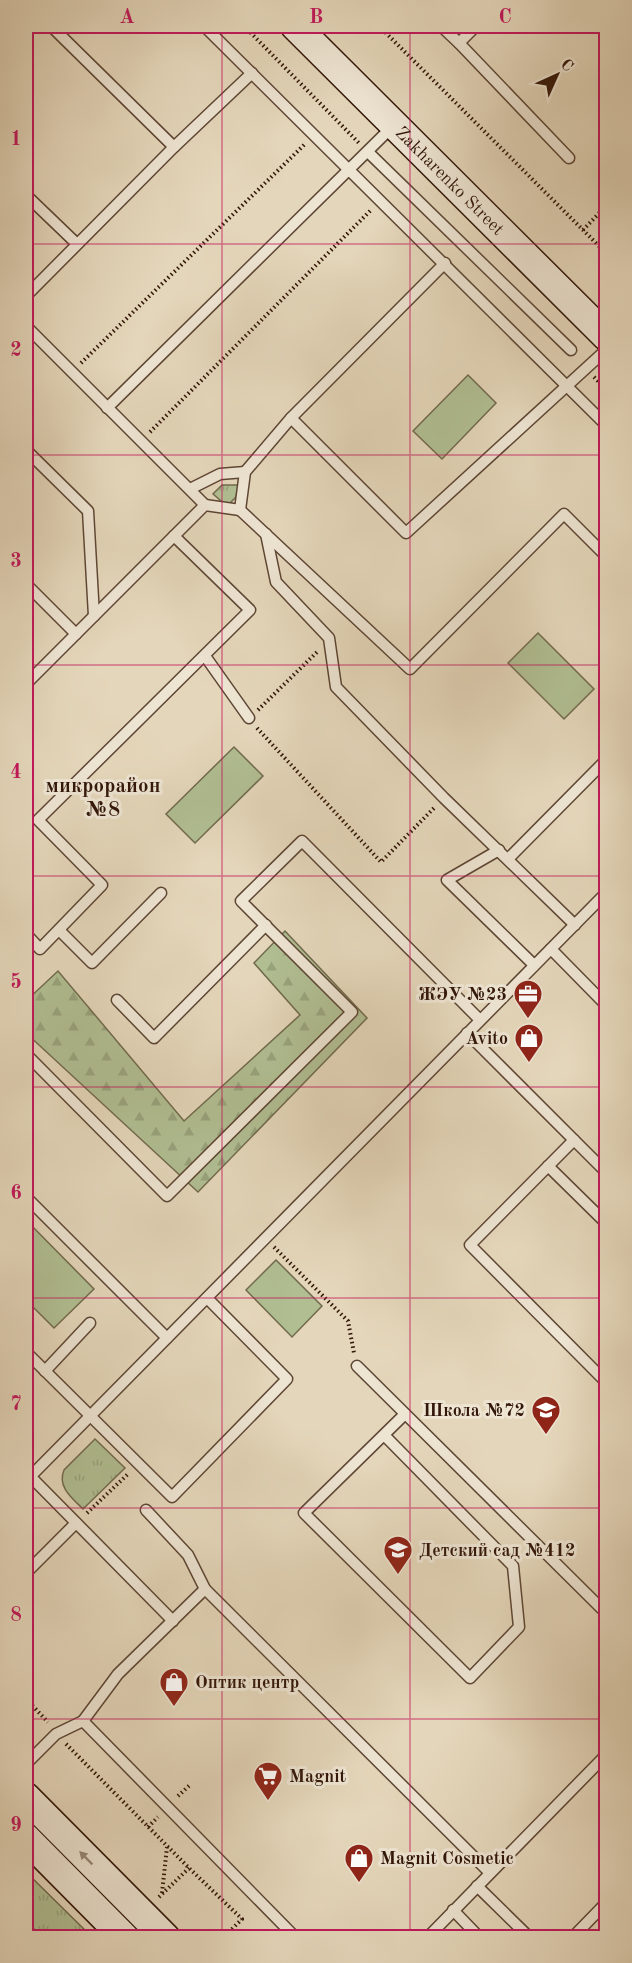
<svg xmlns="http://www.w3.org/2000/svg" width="632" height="1963" font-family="'Old Standard TT',serif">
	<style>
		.grass { fill: url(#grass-tufts); stroke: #716a4d; stroke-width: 1.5 }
		.forest { fill: url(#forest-firs); stroke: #716a4d; stroke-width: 1.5 }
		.pitch { fill: #b0be92; stroke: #716a4d; stroke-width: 1.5 }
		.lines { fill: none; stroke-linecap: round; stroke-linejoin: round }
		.lane-casing { stroke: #5e4634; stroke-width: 13 }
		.secondary-casing { stroke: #321608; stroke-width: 31 }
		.path { stroke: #321608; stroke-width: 4; stroke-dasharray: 1.5 3; stroke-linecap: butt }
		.lane { stroke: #ede4d2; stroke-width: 10 }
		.secondary { stroke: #ede4d2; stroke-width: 28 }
		.oneway { fill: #998777 }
		.grid { fill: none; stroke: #c2185b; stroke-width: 1.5; stroke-opacity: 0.55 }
		.labels { text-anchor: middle; stroke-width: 6; stroke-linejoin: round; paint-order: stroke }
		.street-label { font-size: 18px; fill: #321608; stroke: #ede4d2 }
		.poi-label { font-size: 18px; font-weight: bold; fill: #321608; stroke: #ede4d2; text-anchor: start }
		.quarter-label { font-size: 21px; font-weight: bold; fill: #321608; stroke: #ede4d2 }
		.neatline { fill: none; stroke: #c2185b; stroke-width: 2 }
		.grid-label { font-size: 20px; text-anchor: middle; font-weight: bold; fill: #c2185b }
	</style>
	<defs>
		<pattern id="grass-tufts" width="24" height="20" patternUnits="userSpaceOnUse" patternTransform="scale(1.5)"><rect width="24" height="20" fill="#b0be92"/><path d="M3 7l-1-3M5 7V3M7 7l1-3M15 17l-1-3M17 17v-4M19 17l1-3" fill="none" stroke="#98a37c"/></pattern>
		<pattern id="forest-firs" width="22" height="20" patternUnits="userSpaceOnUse" patternTransform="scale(1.5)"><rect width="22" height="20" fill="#b0be92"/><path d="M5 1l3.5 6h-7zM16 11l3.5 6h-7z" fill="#98a37c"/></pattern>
	</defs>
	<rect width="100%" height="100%" fill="#e4d6ba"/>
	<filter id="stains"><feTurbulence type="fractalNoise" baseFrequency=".00333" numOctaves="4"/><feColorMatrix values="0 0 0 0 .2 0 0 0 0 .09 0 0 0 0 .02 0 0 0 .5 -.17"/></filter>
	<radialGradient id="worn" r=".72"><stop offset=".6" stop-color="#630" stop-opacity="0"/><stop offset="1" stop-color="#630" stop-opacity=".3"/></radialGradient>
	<g class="grass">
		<polygon points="222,485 239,485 236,497 227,506 213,494"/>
		<path d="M95,1439l30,29 -42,41c-11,-11 -26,-22 -19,-39z"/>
		<polygon points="26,1872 92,1937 42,1937 26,1921"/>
	</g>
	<polygon class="forest" points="285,931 367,1018 198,1192 26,1033 26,1001 58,971 184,1121 300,1015 254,963"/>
	<g class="pitch">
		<polygon points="468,375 496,403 442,459 413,431"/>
		<polygon points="538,633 594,689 564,719 508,663"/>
		<polygon points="234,747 263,776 195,843 166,814"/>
		<polygon points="26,1220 94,1289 54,1328 26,1300"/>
		<polygon points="276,1260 322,1306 292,1337 246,1290"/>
	</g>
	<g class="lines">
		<g class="lane-casing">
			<g id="lane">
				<polyline points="51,26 174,147"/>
				<polyline points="204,26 606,425"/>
				<polyline points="441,26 459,43"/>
				<polyline points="476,26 459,43 569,158"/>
				<polyline points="368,152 571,350"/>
				<polyline points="26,195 77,244"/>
				<polyline points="26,296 174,147 252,73"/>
				<polyline points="26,326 205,505"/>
				<polyline points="107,408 394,125"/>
				<polyline points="291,418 406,533 606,350"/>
				<polyline points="26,450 88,511 94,616"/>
				<polyline points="190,489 220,474 245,472"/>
				<polyline points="240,510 410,669 564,514 606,556"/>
				<polyline points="266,534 276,582 329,638 336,687 444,798 575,925"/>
				<polyline points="26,584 76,634"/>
				<polyline points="205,656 249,718"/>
				<polyline points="26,684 205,505 240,510 245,472 291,418 445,263"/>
				<polyline points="499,850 447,880 534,965"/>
				<polyline points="508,859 606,760"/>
				<polyline points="59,930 92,963 161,893"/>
				<polyline points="26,934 40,949 102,885 38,820 250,610 174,536"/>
				<polyline points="551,949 606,1005"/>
				<polyline points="117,1000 154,1038 266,925"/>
				<polyline points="467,1033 606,1172"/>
				<polyline points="26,1054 167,1196 352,1012 241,901 302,841 480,1020"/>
				<polyline points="574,1140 470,1245 606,1382"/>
				<polyline points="548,1166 606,1223"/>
				<polyline points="26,1197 167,1338"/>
				<polyline points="26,1352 172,1497 287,1379 207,1298"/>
				<polyline points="357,1366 606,1613"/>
				<polyline points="45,1371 90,1323"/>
				<polyline points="384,1435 513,1566 519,1627 470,1678 304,1513 405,1414"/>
				<polyline points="30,1476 173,1621"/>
				<polyline points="26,1481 606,893"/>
				<polyline points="146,1510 188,1555 205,1589"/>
				<polyline points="26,1573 76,1523"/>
				<polyline points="83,1721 118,1674 205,1589 490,1873"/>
				<polyline points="26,1764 56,1734 83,1721 296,1938"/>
				<polyline points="477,1886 530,1938"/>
				<polyline points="453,1910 480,1938"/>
				<polyline points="427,1938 606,1755"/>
				<polyline points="572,1938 606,1903"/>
			</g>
		</g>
		<g class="secondary-casing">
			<g id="secondary">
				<path id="s1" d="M295,26l311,310"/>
				<polyline points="26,1797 166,1938"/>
				<polyline points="26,1838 125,1938"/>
			</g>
		</g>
		<g class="path">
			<polyline points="244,26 359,143"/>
			<polyline points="379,26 606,253"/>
			<polyline points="583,230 606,206"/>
			<polyline points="81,363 305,144"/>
			<polyline points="594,377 606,389"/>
			<polyline points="150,432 371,210"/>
			<polyline points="258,710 317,652"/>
			<polyline points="257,728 381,862 435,807"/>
			<polyline points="274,1247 348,1321 354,1353"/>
			<polyline points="87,1513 129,1473"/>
			<polyline points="26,1699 48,1722"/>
			<polyline points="66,1744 189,1868 242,1919 223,1938"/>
			<polyline points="178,1796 191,1784"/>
			<polyline points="148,1827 158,1817"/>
			<polyline points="162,1893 167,1847"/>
			<polyline points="159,1897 189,1868"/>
			<polyline points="26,1933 30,1938"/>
		</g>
		<use href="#lane" class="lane"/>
		<use href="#secondary" class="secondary"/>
	</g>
	<defs><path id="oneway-solid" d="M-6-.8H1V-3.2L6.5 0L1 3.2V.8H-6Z" transform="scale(1.5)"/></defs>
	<use class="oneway" href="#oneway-solid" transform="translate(86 1858) rotate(-135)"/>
	<path class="grid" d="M222,26v1912M410,26v1912M26,244h580M26,455h580M26,665h580M26,876h580M26,1087h580M26,1298h580M26,1508h580M26,1719h580"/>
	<defs>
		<g id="office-pin" transform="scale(1.5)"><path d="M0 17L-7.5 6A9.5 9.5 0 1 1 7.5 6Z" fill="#8f2418" stroke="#ede4d2"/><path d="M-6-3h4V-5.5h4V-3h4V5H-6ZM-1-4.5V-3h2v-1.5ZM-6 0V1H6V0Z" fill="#fff"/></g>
		<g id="shop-pin" transform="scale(1.5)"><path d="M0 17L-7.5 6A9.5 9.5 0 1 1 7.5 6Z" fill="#8f2418" stroke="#ede4d2"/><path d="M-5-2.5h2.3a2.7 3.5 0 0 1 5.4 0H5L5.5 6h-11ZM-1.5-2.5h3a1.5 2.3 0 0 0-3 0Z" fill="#fff"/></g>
		<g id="school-pin" transform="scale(1.5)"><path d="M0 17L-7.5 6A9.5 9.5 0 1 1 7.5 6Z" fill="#8f2418" stroke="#ede4d2"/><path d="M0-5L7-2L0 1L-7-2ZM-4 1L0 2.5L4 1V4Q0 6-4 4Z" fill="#fff"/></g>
		<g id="supermarket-pin" transform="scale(1.5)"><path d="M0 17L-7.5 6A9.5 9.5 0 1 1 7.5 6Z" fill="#8f2418" stroke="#ede4d2"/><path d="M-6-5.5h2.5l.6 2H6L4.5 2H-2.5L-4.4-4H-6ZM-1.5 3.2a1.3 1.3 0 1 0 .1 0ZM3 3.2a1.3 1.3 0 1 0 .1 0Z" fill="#fff"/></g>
	</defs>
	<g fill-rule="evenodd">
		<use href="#office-pin" x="528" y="994"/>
		<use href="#shop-pin" x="529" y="1038"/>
		<use href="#school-pin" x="546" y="1410"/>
		<use href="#school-pin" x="398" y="1550"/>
		<use href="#shop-pin" x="174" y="1682"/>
		<use href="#supermarket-pin" x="268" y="1776"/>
		<use href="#shop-pin" x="359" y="1858"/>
	</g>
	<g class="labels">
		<g class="street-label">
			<text dy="6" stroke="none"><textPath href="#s1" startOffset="219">Zakharenko Street</textPath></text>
		</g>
		<g class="poi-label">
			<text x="507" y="1000" text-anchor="end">ЖЭУ №23</text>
			<text x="508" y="1044" text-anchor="end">Avito</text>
			<text x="525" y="1416" text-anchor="end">Школа №72</text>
			<text x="419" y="1556">Детский сад №412</text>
			<text x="195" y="1688">Оптик центр</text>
			<text x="289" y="1782">Magnit</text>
			<text x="380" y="1864">Magnit Cosmetic</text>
		</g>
		<g class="quarter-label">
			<text x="103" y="792">микрорайон<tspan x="103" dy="24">№8</tspan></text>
		</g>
	</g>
	<rect width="632" height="1963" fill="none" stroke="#e4d6ba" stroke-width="66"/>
	<g transform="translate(557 75) rotate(45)" stroke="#ede4d2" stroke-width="4.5" paint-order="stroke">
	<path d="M0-4.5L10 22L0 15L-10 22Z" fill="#321608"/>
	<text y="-9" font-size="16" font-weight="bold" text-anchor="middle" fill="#321608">С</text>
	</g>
	<rect x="33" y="33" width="566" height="1897" class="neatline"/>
	<g class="grid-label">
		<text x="127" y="23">A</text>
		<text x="316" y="23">B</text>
		<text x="505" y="23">C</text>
		<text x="16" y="145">1</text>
		<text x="16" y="356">2</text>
		<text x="16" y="567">3</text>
		<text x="16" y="778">4</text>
		<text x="16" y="988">5</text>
		<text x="16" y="1199">6</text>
		<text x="16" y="1410">7</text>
		<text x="16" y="1621">8</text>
		<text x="16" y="1831">9</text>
	</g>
	<rect width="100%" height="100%" filter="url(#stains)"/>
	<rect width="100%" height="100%" fill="url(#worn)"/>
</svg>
